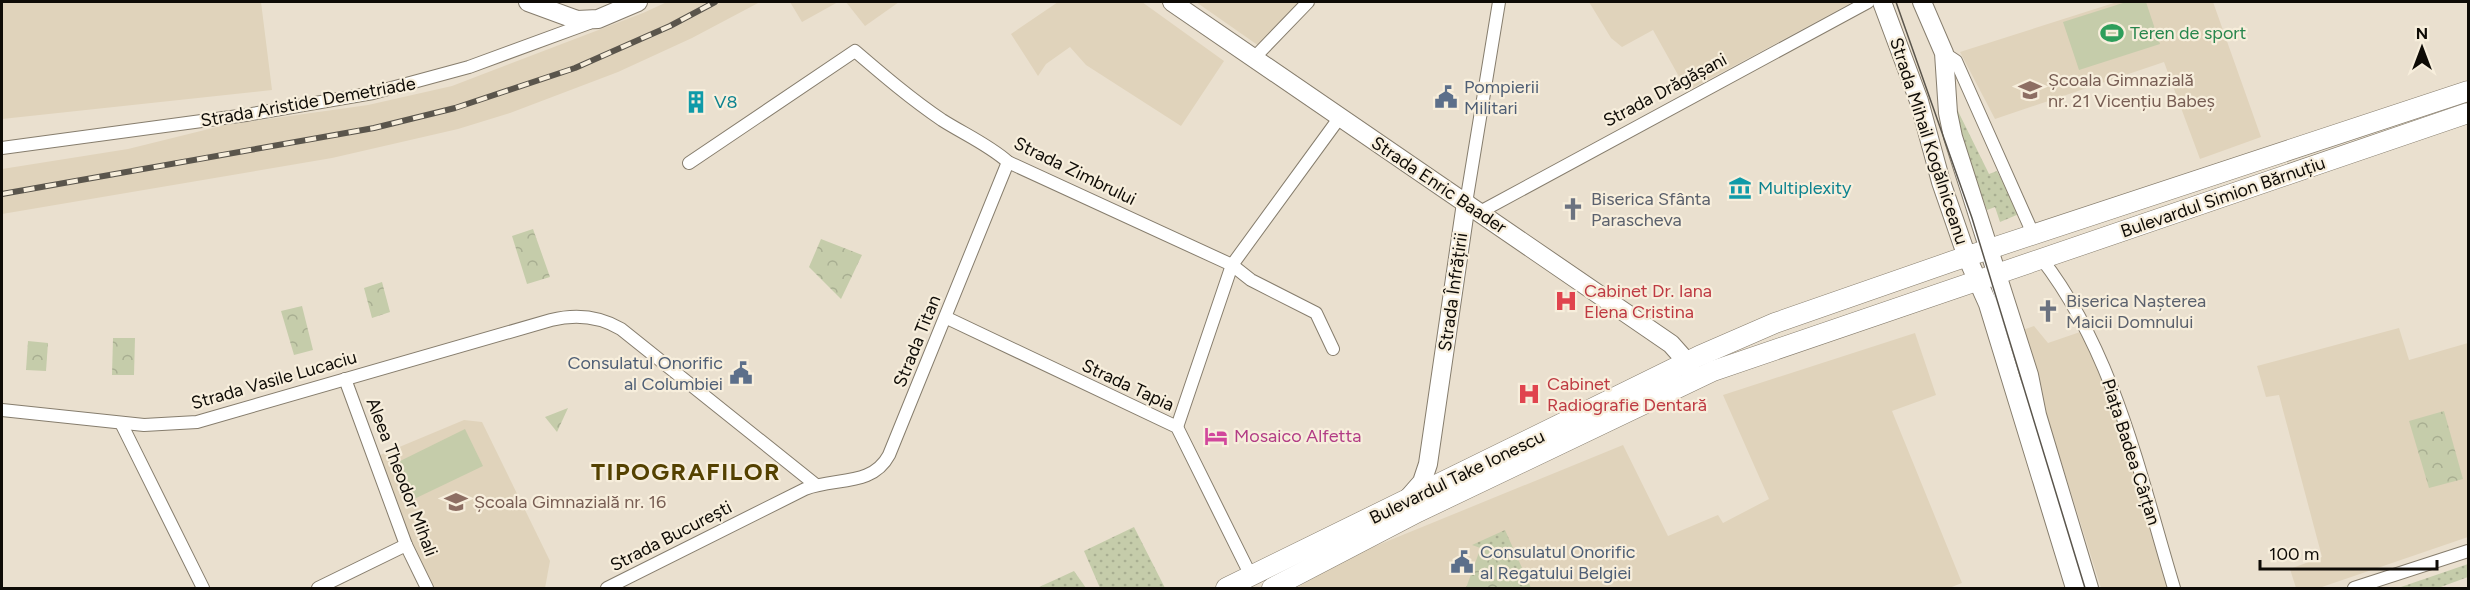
<svg xmlns="http://www.w3.org/2000/svg" width="2470" height="590" font-family="Figtree,sans-serif">
	<style>
		.built { fill: #e0d3bb }
		.grass { fill: url(#grass-dots) }
		.forest { fill: url(#forest-crowns) }
		.pitch { fill: #c5ccaa }
		.lines { fill: none; stroke-linecap: round; stroke-linejoin: round }
		.street-casing { stroke: #867d6d; stroke-width: 14 }
		.secondary-casing { stroke: #867d6d; stroke-width: 20 }
		.primary-casing { stroke: #867d6d; stroke-width: 21 }
		.street { stroke: #fff; stroke-width: 12 }
		.secondary { stroke: #fff; stroke-width: 18 }
		.primary { stroke: #fff; stroke-width: 20 }
		.tram { stroke: #5a554c; stroke-width: 1.5 }
		.rail-casing { stroke: #5a554c; stroke-width: 6 }
		.rail { stroke: #f7eedc; stroke-width: 4; stroke-dasharray: 11; stroke-linecap: butt }
		.labels { text-anchor: middle; stroke-width: 4.5; stroke-linejoin: round; paint-order: stroke }
		.leisure-label { font-size: 18px; fill: #27864d; stroke: #f7eedc; text-anchor: start }
		.education-label { font-size: 18px; fill: #785e54; stroke: #f7eedc; text-anchor: start }
		.service-label { font-size: 18px; fill: #4e5e75; stroke: #f7eedc; text-anchor: start }
		.street-label { font-size: 18px; fill: #0e0b06; stroke: #f7eedc }
		.culture-label { font-size: 18px; fill: #0d838f; stroke: #f7eedc; text-anchor: start }
		.worship-label { font-size: 18px; fill: #5b616d; stroke: #f7eedc; text-anchor: start }
		.health-label { font-size: 18px; fill: #be3a42; stroke: #f7eedc; text-anchor: start }
		.hotel-label { font-size: 18px; fill: #b23c85; stroke: #f7eedc; text-anchor: start }
		.district-label { font-size: 24px; font-weight: bold; letter-spacing: 1.5px; fill: #544100; stroke: #f7eedc }
	</style>
	<defs>
		<pattern id="grass-dots" width="8" height="8" patternUnits="userSpaceOnUse" patternTransform="scale(1.5)"><rect width="8" height="8" fill="#c5ccaa"/><path d="M2 2h.1M6 6h.1" fill="none" stroke="#a8ae91" stroke-width="1.8" stroke-linecap="round"/></pattern>
		<pattern id="forest-crowns" width="20" height="18" patternUnits="userSpaceOnUse" patternTransform="scale(1.5)"><rect width="20" height="18" fill="#c5ccaa"/><path d="M2 6a3 3 0 1 1 6 0M12 15a3 3 0 1 1 6 0" fill="none" stroke="#a8ae91"/></pattern>
	</defs>
	<rect width="100%" height="100%" fill="#eae0cf"/>
	<g class="built">
		<polygon points="2,2 261,2 272,90 2,119"/>
		<polygon points="667,2 760,2 692,38 618,72 510,113 458,129 332,158 2,214 2,169 128,149 225,125 368,105 452,86 643,13"/>
		<polygon points="790,2 838,2 802,22"/>
		<polygon points="846,2 899,2 865,26"/>
		<polygon points="1058,2 1142,2 1224,61 1181,126 1086,65 1070,47 1046,64 1038,76 1011,34"/>
		<polygon points="1196,2 1302,2 1259,46"/>
		<polygon points="1589,2 1853,2 1687,91 1653,30 1622,47 1611,38"/>
		<polygon points="2117,2 2213,2 2261,137 2200,159 2164,62 1995,119 1960,52"/>
		<polygon points="2034,326 2048,343 2083,331 2114,401 2171,588 2101,588 2020,331"/>
		<polygon points="2399,328 2409,360 2468,343 2468,537 2319,588 2296,588 2290,569 2322,557 2279,395 2266,397 2257,366"/>
		<polygon points="1915,333 1936,395 1892,411 1962,583 1949,588 1296,588 1356,554 1623,445 1668,536 1718,515 1723,523 1769,499 1723,395"/>
		<polygon points="464,420 482,422 550,561 545,588 427,588 373,458"/>
	</g>
	<g class="grass">
		<polygon points="1952,99 1989,174 1997,171 2019,214 2000,222 1995,207 1987,210 1981,194 1975,196"/>
		<polygon points="1134,527 1165,588 1100,588 1084,551"/>
		<path d="M1505,530l26,58h-18c-11,-25 -13,-34 -41,-43z"/>
		<polygon points="2468,564 2468,577 2438,588 2398,588"/>
		<polygon points="1074,571 1086,588 1037,588"/>
	</g>
	<g class="forest">
		<polygon points="533,229 550,277 527,284 512,236"/>
		<polygon points="821,239 862,255 841,299 809,267"/>
		<polygon points="382,282 390,312 372,318 364,288"/>
		<polygon points="302,306 313,350 294,355 281,311"/>
		<polygon points="113,338 135,338 134,375 112,375"/>
		<polygon points="28,341 48,343 46,371 26,370"/>
		<polygon points="568,408 557,432 545,417"/>
		<polygon points="2444,411 2463,479 2429,488 2409,421"/>
		<path d="M1481,547c18,6 25,25 32,41h-47z"/>
	</g>
	<g class="pitch">
		<polygon points="2126,2 2146,2 2160,44 2079,70 2063,22"/>
		<polygon points="465,429 483,466 412,500 394,464"/>
	</g>
	<g class="lines">
		<g class="street-casing">
			<g id="street">
				<polyline points="1944,53 1956,61 2034,236"/>
				<polyline points="1254,58 1308,2"/>
				<polyline points="2,148 246,115 373,93 469,67 589,23"/>
				<path d="M689,163l166,-112c28,24 56,48 87,69 22,14 47,25 66,42l224,103 19,15 65,33 17,36"/>
				<polyline points="1466,203 1499,2"/>
				<polyline points="1480,212 1868,2"/>
				<path d="M2041,258c74,95 99,218 133,330"/>
				<polyline points="947,318 1177,427 1251,576"/>
				<polyline points="345,379 406,545 427,588"/>
				<path d="M2,410l142,15 53,-3 354,-102c24,-6 48,-4 70,9l195,156"/>
				<polyline points="121,423 203,588"/>
				<polyline points="1177,427 1232,265 1340,117"/>
				<polyline points="318,588 406,545"/>
				<path d="M607,588l198,-99c30,-12 67,-2 84,-34l119,-293"/>
				<polyline points="2354,588 2468,551"/>
			</g>
		</g>
		<g class="secondary-casing">
			<g id="secondary">
				<polyline points="528,2 577,20 598,19 638,2"/>
				<polyline points="1172,2 1671,344 1687,362 1693,375"/>
				<polyline points="1882,2 1919,101 1941,182 1967,257 1988,304 2075,588"/>
				<polyline points="1922,2 1944,53 1948,113 1953,137 2029,375 2037,415 2089,588"/>
				<polyline points="1408,498 1422,482 1428,464 1466,203"/>
			</g>
		</g>
		<g class="primary-casing">
			<g id="primary">
				<polyline points="1226,588 1699,356 1775,323 1953,261 2468,91"/>
				<polyline points="1272,588 1418,512 1713,371 2468,113"/>
			</g>
		</g>
		<use href="#street" class="street"/>
		<use href="#secondary" class="secondary"/>
		<use href="#primary" class="primary"/>
		<polyline class="tram" points="1896,2 1972,218 2085,588"/>
		<g class="rail-casing">
			<polyline id="rail" points="2,194 374,128 455,108 575,68 670,26 715,2"/>
		</g>
		<use href="#rail" class="rail"/>
	</g>
	<defs>
		<g id="stadium-bare" transform="scale(1.8)"><path d="M0-5a6.5 5 0 1 0 0 10a6.5 5 0 1 0 0-10ZM-3.5-1.8h7v3.6h-7Z" fill="#2e9e5b" stroke="#f7eedc" stroke-width="2.5" paint-order="stroke"/></g>
		<g id="school-bare" transform="scale(1.8)"><path d="M0-5L7-2L0 1L-7-2ZM-4 1L0 2.5L4 1V4Q0 6-4 4Z" fill="#8d6e63" stroke="#f7eedc" stroke-width="2.5" paint-order="stroke"/></g>
		<g id="civic-bare" transform="scale(1.8)"><path d="M-.6-6.5H3V-4.5H.6V-3L4-1V1h2V6H-6V1h2V-1L-.6-3ZM-1.2 2.5V6h2.4V2.5Z" fill="#5c6f8a" stroke="#f7eedc" stroke-width="2.5" paint-order="stroke"/></g>
		<g id="building-bare" transform="scale(1.8)"><path d="M-4-6H4V6H1V3H-1V6H-4ZM-2.5-4.3h1.7v1.8h-1.7ZM.8-4.3h1.7v1.8H.8ZM-2.5-1h1.7V.8h-1.7ZM.8-1h1.7V.8H.8Z" fill="#0f9aa8" stroke="#f7eedc" stroke-width="2.5" paint-order="stroke"/></g>
		<g id="museum-bare" transform="scale(1.8)"><path d="M0-6L6-3V-2H-6V-3ZM-5-1h2V3h-2ZM-1-1h2V3h-2ZM3-1h2V3H3ZM-6 4H6V6H-6Z" fill="#0f9aa8" stroke="#f7eedc" stroke-width="2.5" paint-order="stroke"/></g>
		<g id="church-bare" transform="scale(1.8)"><path d="M-1.2-6h2.4v3.5h3.3v2.4h-3.3V6h-2.4V-.1h-3.3v-2.4h3.3Z" fill="#6b7280" stroke="#f7eedc" stroke-width="2.5" paint-order="stroke"/></g>
		<g id="hospital-bare" transform="scale(1.8)"><path d="M-5-5h3v3.5h4V-5h3V5h-3V1.5h-4V5h-3Z" fill="#e0444e" stroke="#f7eedc" stroke-width="2.5" paint-order="stroke"/></g>
		<g id="hotel-bare" transform="scale(1.8)"><path d="M-6-4.5h1.5V1H6V5H4.5V3h-9V5H-6ZM-4 0a1.8 1.8 0 1 1 3.6 0ZM.5 0V-2.5h3Q6-2.5 6 0Z" fill="#d1479c" stroke="#f7eedc" stroke-width="2.5" paint-order="stroke"/></g>
	</defs>
	<g fill-rule="evenodd">
		<use href="#stadium-bare" x="2112" y="33"/>
		<use href="#school-bare" x="2030" y="90"/>
		<use href="#civic-bare" x="1446" y="97"/>
		<use href="#building-bare" x="696" y="102"/>
		<use href="#museum-bare" x="1740" y="188"/>
		<use href="#church-bare" x="1573" y="209"/>
		<use href="#hospital-bare" x="1566" y="301"/>
		<use href="#church-bare" x="2048" y="311"/>
		<use href="#civic-bare" x="741" y="373"/>
		<use href="#hospital-bare" x="1529" y="394"/>
		<use href="#hotel-bare" x="1216" y="436"/>
		<use href="#school-bare" x="456" y="502"/>
		<use href="#civic-bare" x="1462" y="562"/>
	</g>
	<g class="labels">
		<g class="leisure-label">
			<text x="2130" y="39">Teren de sport</text>
		</g>
		<g class="education-label">
			<text x="2048" y="86">Școala Gimnazială<tspan x="2048" dy="21">nr. 21 Vicențiu Babeș</tspan></text>
			<text x="474" y="508">Școala Gimnazială nr. 16</text>
		</g>
		<g class="service-label">
			<text x="1464" y="93">Pompierii<tspan x="1464" dy="21">Militari</tspan></text>
			<text x="723" y="369" text-anchor="end">Consulatul Onorific<tspan x="723" dy="21">al Columbiei</tspan></text>
			<text x="1480" y="558">Consulatul Onorific<tspan x="1480" dy="21">al Regatului Belgiei</tspan></text>
		</g>
		<g class="street-label">
			<text transform="translate(1665 90) rotate(-28)" y="6">Strada Drăgășani</text>
			<text transform="translate(308 102) rotate(-10)" y="6">Strada Aristide Demetriade</text>
			<text transform="translate(1929 141) rotate(72)" y="6">Strada Mihail Kogălniceanu</text>
			<text transform="translate(1075 171) rotate(26)" y="6">Strada Zimbrului</text>
			<text transform="translate(1439 185) rotate(34)" y="6">Strada Enric Baader</text>
			<text transform="translate(2223 197) rotate(-19)" y="6">Bulevardul Simion Bărnuțiu</text>
			<text transform="translate(1453 292) rotate(-82)" y="6">Strada Înfrățirii</text>
			<text transform="translate(917 341) rotate(-68)" y="6">Strada Titan</text>
			<text transform="translate(274 380) rotate(-16)" y="6">Strada Vasile Lucaciu</text>
			<text transform="translate(1128 385) rotate(25)" y="6">Strada Tapia</text>
			<text transform="translate(2131 452) rotate(72)" y="6">Piața Badea Cârțan</text>
			<text transform="translate(402 477) rotate(69)" y="6">Aleea Theodor Mihali</text>
			<text transform="translate(1457 477) rotate(-26)" y="6">Bulevardul Take Ionescu</text>
			<text transform="translate(671 536) rotate(-27)" y="6">Strada București</text>
		</g>
		<g class="culture-label">
			<text x="714" y="108">V8</text>
			<text x="1758" y="194">Multiplexity</text>
		</g>
		<g class="worship-label">
			<text x="1591" y="205">Biserica Sfânta<tspan x="1591" dy="21">Parascheva</tspan></text>
			<text x="2066" y="307">Biserica Nașterea<tspan x="2066" dy="21">Maicii Domnului</tspan></text>
		</g>
		<g class="health-label">
			<text x="1584" y="297">Cabinet Dr. Iana<tspan x="1584" dy="21">Elena Cristina</tspan></text>
			<text x="1547" y="390">Cabinet<tspan x="1547" dy="21">Radiografie Dentară</tspan></text>
		</g>
		<g class="hotel-label">
			<text x="1234" y="442">Mosaico Alfetta</text>
		</g>
		<g class="district-label">
			<text x="686" y="480">TIPOGRAFILOR</text>
		</g>
	</g>
	<rect width="2470" height="590" fill="none" stroke="#0e0b06" stroke-width="6"/>
	<g transform="translate(2422 48)" stroke="#f7eedc" stroke-width="4.5" paint-order="stroke">
	<path d="M0-4.5L10 22L0 15L-10 22Z" fill="#0e0b06"/>
	<text y="-9" font-size="16" font-weight="bold" text-anchor="middle" fill="#0e0b06">N</text>
	</g>
	<path d="M2260 560v9h177v-9" fill="none" stroke="#0e0b06" stroke-width="3"/>
	<text x="2269" y="560" font-size="18" fill="#0e0b06" stroke="#f7eedc" stroke-width="4.5" paint-order="stroke">100 m</text>
</svg>
